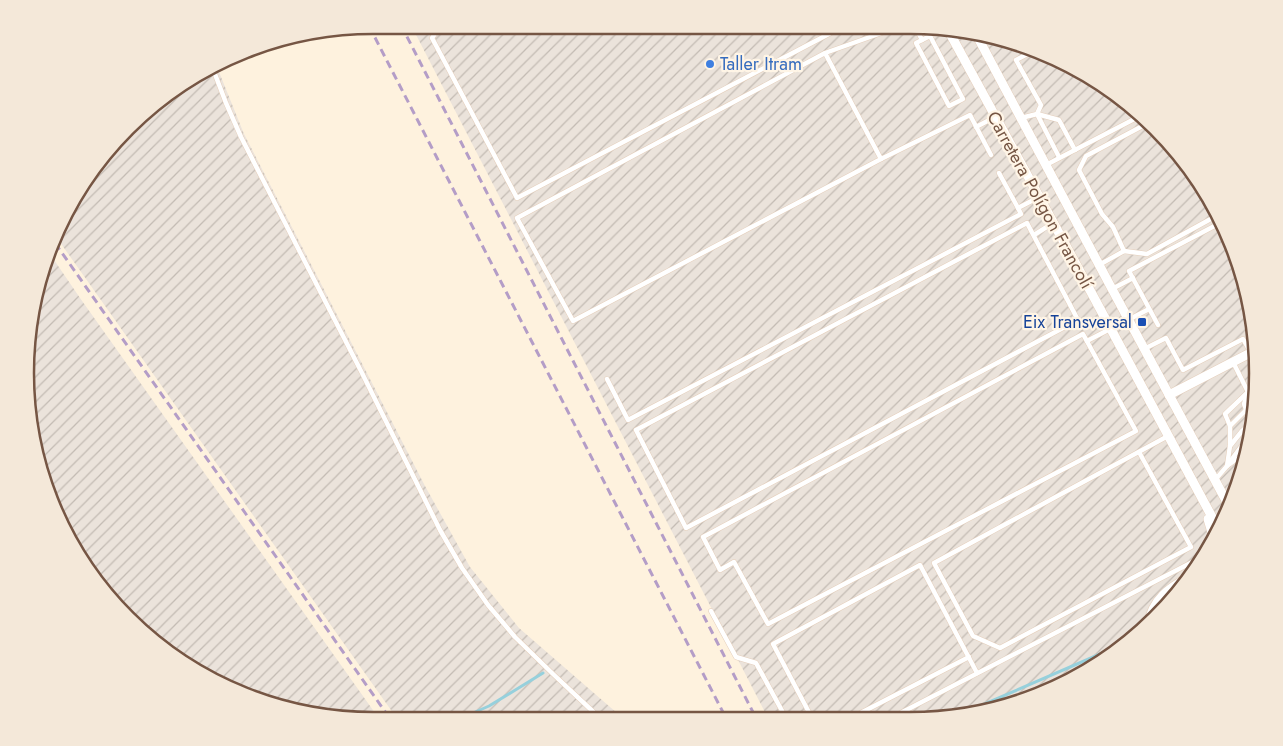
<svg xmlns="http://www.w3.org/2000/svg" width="1283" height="746" font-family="Jost,sans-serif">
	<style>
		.industrial { fill: url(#industrial-furrows) }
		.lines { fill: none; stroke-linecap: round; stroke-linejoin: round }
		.stream { stroke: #96d0dc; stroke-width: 3 }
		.service-casing { stroke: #e5cfbc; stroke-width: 5.5 }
		.minor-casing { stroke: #e5cfbc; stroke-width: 10 }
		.service { stroke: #fff; stroke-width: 4.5 }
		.minor { stroke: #fff; stroke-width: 9 }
		.rail { stroke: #b49dc7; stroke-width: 3; stroke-dasharray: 8 5; stroke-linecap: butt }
		.shop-dot { fill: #3f7fe0; stroke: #fff5e6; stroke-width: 2 }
		.transit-dot { fill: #1a4fb4; stroke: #fff5e6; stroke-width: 2 }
		.labels { text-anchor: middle; stroke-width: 4.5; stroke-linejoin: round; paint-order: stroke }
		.shop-label { font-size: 18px; fill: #366cbe; stroke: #fff5e6; text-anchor: start }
		.street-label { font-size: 18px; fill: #765644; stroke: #fff5e6 }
		.transit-label { font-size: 18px; fill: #164399; stroke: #fff5e6; text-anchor: end }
		.rim { fill: none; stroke: #765644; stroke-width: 2.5 }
	</style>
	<defs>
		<pattern id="industrial-furrows" width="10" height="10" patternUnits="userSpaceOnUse" patternTransform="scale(1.25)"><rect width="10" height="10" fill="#ebe3db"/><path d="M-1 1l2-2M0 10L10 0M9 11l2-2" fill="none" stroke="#c3bbb3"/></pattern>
	</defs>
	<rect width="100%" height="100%" fill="#fef2de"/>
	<g class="industrial">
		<polygon points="411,25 933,26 1022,44 1103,83 1156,127 1199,179 1231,240 1251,305 1258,373 1251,441 1232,506 1200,566 1156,619 1084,674 1022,703 933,720 769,720"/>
		<polygon points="217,67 244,134 425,486 470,567 519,628 625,720 398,720 57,238 84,179 161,97"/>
		<polygon points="50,254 80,298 380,720 350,720 261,702 180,663 97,585 51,506 26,395 37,283"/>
	</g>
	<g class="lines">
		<g class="stream">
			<polyline points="966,714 980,706 1114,648"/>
			<polyline points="457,720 489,706 543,673"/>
		</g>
		<g class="service-casing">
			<g id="service">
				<polyline points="441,25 432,38 517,198 844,26"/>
				<polyline points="915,26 922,40"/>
				<polygon points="930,36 963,99 949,106 916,43"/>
				<polyline points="1035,50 1016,60 1041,105 1037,114 1059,120 1075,150"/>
				<polyline points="825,53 881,159 573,321 517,218 825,53 901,26"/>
				<polyline points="213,69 226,103 241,137 362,373 440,530 462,568 488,605 515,637 553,674 602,720"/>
				<polyline points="1021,118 1037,114 1059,157"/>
				<polyline points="976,127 995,117"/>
				<polyline points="881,159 970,115 991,155"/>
				<polyline points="1046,165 1142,115"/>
				<polyline points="999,173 1018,208 1039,197"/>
				<polygon points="1027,223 1078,320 686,528 636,430"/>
				<polyline points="1034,235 1053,223"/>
				<polyline points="1124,251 1113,227 1102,214 1079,170 1086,156 1150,122"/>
				<polyline points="1099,265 1124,251 1147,254 1218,215"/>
				<polyline points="1112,289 1133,278"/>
				<polyline points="1128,320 1149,309"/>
				<polyline points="1158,325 1129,271 1222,222"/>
				<polygon points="1083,334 1136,431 768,624 734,562 720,570 703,537"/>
				<polyline points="1087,341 1110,329"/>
				<polyline points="1144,349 1166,338 1183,370 1243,339 1251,353"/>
				<polyline points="1233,362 1248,392 1244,404 1253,428"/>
				<polyline points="607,379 628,420 1021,214 1018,208"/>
				<polyline points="1230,426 1225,414 1247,393"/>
				<polyline points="1230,446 1230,426 1246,410"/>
				<polyline points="1139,452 1191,547 1000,648 973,636 934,563 1168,436"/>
				<polyline points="1229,463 1246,440 1252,435"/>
				<polyline points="1227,466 1230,446 1242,431 1251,423"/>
				<polyline points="1215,480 1227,466 1248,451"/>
				<polyline points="711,611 736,657 756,663 787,720"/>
				<polyline points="813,720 773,644 920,565 977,673"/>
				<polyline points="847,720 969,657"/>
				<polyline points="887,720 1206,555"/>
			</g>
		</g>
		<g class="minor-casing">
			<g id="minor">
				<polyline points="947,28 1077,266 1219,530"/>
				<polyline points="976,34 1112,289 1230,508"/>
				<polyline points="1169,395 1256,350"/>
				<polyline points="1208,519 1214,539"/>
				<path d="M1148,626c4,-27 21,-38 43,-50"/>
			</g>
		</g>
		<use href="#service" class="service"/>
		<use href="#minor" class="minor"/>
		<g class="rail">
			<polyline points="401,25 757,720"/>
			<polyline points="369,26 727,720"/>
			<polyline points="55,243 391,720"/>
			<polyline points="221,683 261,694 309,712"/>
		</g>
	</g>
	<circle class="shop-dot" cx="710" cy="64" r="5"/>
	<rect class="transit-dot" x="1137" y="317" width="10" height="10" rx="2.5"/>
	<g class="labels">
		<g class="shop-label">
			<text x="720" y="70">Taller Itram</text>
		</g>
		<g class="street-label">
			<text transform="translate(1040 200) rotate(61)" y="6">Carretera Polígon Francolí</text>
		</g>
		<g class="transit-label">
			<text x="1132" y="328">Eix Transversal</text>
		</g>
	</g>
	<path d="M0 0H1283V746H0ZM373 34H910A339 339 0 0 1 1249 373V373A339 339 0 0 1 910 712H373A339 339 0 0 1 34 373V373A339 339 0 0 1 373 34Z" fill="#f4e8d9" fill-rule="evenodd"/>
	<path class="rim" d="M373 34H910A339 339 0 0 1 1249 373V373A339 339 0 0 1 910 712H373A339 339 0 0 1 34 373V373A339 339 0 0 1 373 34Z"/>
</svg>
